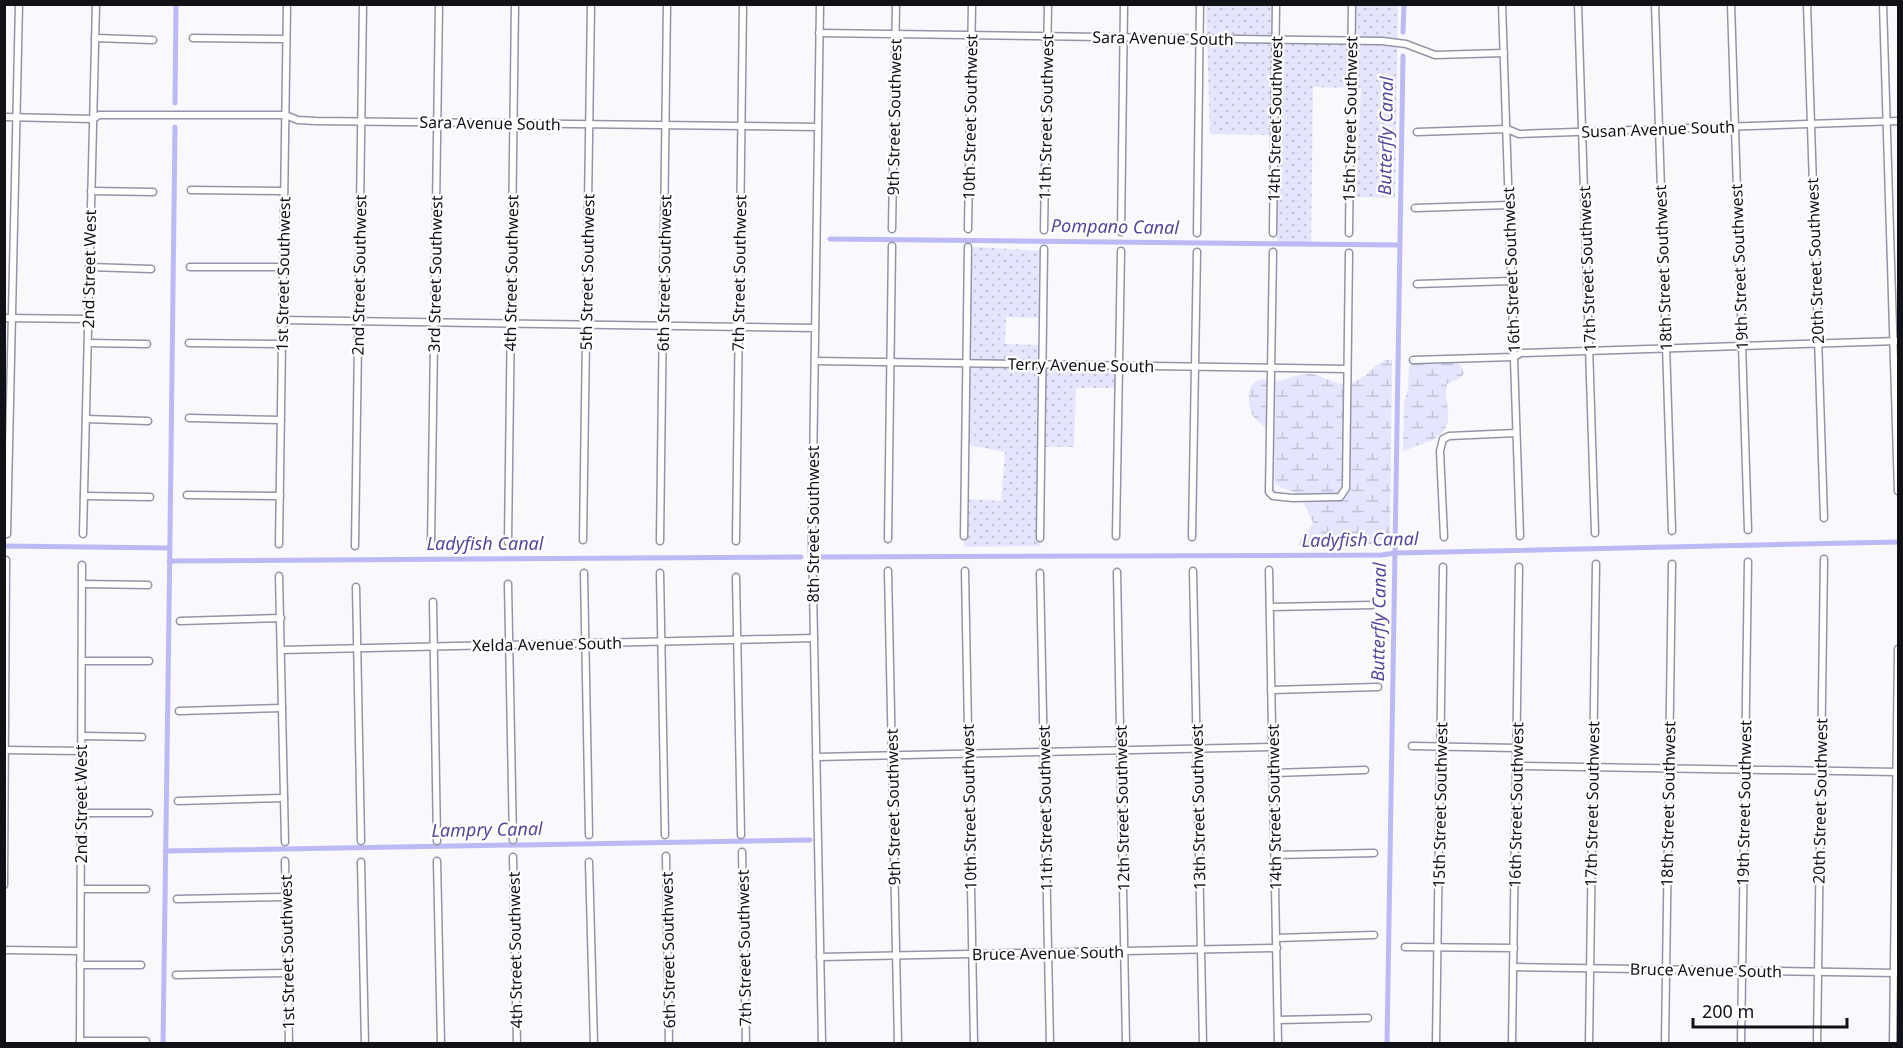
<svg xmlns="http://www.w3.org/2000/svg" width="1903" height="1048" font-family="'Noto Sans',sans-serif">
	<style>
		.green { fill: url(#green-dots) }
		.wetland { fill: url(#wetland-marsh) }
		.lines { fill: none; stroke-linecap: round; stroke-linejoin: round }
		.canal { stroke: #bcb9f5; stroke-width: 5 }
		.street-casing { stroke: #9494a9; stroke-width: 9 }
		.street { stroke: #fff; stroke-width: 6 }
		.labels { text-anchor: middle; stroke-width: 4.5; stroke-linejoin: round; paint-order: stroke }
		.street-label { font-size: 16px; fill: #111118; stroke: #fff }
		.water-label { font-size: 18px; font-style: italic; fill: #54479e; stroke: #fff }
	</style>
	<defs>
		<pattern id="green-dots" width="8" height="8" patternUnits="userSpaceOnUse" patternTransform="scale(1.5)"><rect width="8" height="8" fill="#e5e5fd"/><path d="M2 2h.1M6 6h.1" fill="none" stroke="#c3c3d8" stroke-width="1.8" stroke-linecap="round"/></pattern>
		<pattern id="wetland-marsh" width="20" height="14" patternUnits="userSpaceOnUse" patternTransform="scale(1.5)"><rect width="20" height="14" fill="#e5e5fd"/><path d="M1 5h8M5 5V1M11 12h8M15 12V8" fill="none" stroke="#c3c3d8"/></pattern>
	</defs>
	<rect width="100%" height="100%" fill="#f8f8fd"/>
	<g class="green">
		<polygon points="1206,5 1274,5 1274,37 1353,38 1355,5 1398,5 1395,198 1356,197 1361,88 1313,87 1311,246 1277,245 1275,135 1210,134"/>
		<polygon points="973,247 1047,251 1044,318 1006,317 1005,344 1042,345 1042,364 1121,366 1118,388 1076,388 1074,447 1043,447 1040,546 964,547 966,499 1001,501 1005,452 963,444"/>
	</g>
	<g class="wetland">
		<path d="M1386,360h6l-2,182 -2,2 -90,1c3,-10 12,-13 15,-23 -5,-8 -9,-22 -16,-28 -7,-5 -18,-4 -23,-13 -7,-15 1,-32 -4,-46 -3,-10 -14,-12 -18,-21 -4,-9 -6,-29 5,-33 6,-3 13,0 19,0 13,-1 23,-9 36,-7 11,2 23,11 35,10 17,-3 25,-18 39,-24z"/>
		<path d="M1453,362l7,3 4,8 -2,4 -15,7c-3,12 2,22 1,33 -1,26 -29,25 -45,35l1,-50 4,-13 1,-22 4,-4z"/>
	</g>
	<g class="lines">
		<g class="canal">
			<polyline points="1403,32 1404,4"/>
			<polyline points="175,103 176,4"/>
			<polyline points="830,239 1400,245"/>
			<polyline points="4,546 169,548"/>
			<polyline points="821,557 1382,555 1395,553 1898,542"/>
			<polyline points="169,561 801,557"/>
			<polyline points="165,851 810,840"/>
			<path d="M163,1044c3,-306 10,-611 12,-917"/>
			<polyline points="1387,1044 1403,56"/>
		</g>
		<g class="street-casing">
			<g id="street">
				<polyline points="820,4 812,538 822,1044"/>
				<polyline points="1502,4 1520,536"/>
				<polyline points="1578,4 1595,533"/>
				<polyline points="1655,4 1672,531"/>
				<polyline points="1731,4 1748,530"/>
				<polyline points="1807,4 1824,518"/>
				<polyline points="1883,4 1898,491"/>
				<polyline points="819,33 1382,41 1406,44 1435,55 1504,53"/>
				<polyline points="95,38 153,40"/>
				<polyline points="193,38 286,39"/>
				<polyline points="4,117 93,119 99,115 285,115 298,120 316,121 818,127"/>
				<polyline points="1417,132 1507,129 1519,134 1898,121"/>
				<polyline points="191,190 284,191"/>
				<polyline points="91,191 153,192"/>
				<polyline points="1415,208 1509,205"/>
				<polyline points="892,229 896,4"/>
				<polyline points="968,229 972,4"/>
				<polyline points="1044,230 1048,4"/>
				<polyline points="1121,232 1124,4"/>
				<polyline points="1197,233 1200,4"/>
				<polyline points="1273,233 1276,4"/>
				<polyline points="1349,233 1352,4"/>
				<polyline points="1273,252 1269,492 1273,496 1293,498 1340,497 1346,488 1349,253"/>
				<polyline points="89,267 151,269"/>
				<polyline points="190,267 283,267"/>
				<polyline points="1417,284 1511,281"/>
				<polyline points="4,318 88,319"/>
				<polyline points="282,320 815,328"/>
				<polyline points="88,343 147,344"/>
				<polyline points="189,343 282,344"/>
				<polyline points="1413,360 1514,357 1521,353 1898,341"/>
				<polyline points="815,361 1347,369"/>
				<polyline points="189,418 281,420"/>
				<polyline points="86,419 148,421"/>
				<polyline points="187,495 280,496"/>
				<polyline points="84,496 150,497"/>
				<polyline points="7,534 19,4"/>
				<polyline points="83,534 96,4"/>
				<polyline points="964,536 968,247"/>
				<polyline points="1116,536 1121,251"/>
				<polyline points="1192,537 1197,252"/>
				<polyline points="1444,537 1440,451 1443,439 1449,436 1516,433"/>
				<polyline points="1040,538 1044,249"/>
				<polyline points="888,539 892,246"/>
				<polyline points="583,540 591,4"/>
				<polyline points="660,541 667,4"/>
				<polyline points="736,541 743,4"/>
				<polyline points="508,542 515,4"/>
				<polyline points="279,544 287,4"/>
				<polyline points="431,544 439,4"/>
				<polyline points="355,546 363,4"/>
				<polyline points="1269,570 1278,1044"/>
				<polyline points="888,571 898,1044"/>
				<polyline points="965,571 974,1044"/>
				<polyline points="1193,571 1203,1044"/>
				<polyline points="1117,572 1126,1044"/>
				<polyline points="584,573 589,835"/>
				<polyline points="660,573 665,835"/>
				<polyline points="1040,573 1050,1044"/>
				<polyline points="279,576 285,842"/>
				<polyline points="736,577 741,835"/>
				<polyline points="83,584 148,585"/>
				<polyline points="508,584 513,840"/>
				<polyline points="356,587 361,841"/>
				<polyline points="433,602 437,841"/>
				<polyline points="1270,607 1372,605"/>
				<polyline points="180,621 281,618"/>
				<polyline points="281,650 814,638"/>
				<polyline points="82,661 149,661"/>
				<polyline points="1271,690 1378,687"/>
				<polyline points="179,711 282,708"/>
				<polyline points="82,736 142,737"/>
				<polyline points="1412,746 1517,748"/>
				<polyline points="4,750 82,751"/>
				<polyline points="816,757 1272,747"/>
				<polyline points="1517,766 1898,772"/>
				<polyline points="1273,773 1365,770"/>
				<polyline points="178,801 284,798"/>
				<polyline points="81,813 149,813"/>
				<polyline points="742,852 746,1044"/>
				<polyline points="1275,855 1374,853"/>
				<polyline points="666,856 669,1044"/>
				<polyline points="513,857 517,1044"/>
				<polyline points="285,861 289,1044"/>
				<polyline points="437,861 441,1044"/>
				<polyline points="361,862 365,1044"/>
				<polyline points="589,862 594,1044"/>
				<polyline points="4,885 6,560"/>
				<polyline points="81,889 146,889"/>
				<polyline points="177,899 286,897"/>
				<polyline points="1276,938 1374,935"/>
				<polyline points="1405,947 1514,948"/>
				<polyline points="4,950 80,951"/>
				<polyline points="820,957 1277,948"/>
				<polyline points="80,965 141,965"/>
				<polyline points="1514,967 1898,973"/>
				<polyline points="176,975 288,973"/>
				<polyline points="1278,1020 1368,1018"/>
				<polyline points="80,1041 146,1041"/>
				<polyline points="80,1044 82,565"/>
				<polyline points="1436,1044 1443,567"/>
				<polyline points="1512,1044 1519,567"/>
				<polyline points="1589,1044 1596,564"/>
				<polyline points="1665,1044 1672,564"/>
				<polyline points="1741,1044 1748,562"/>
				<polyline points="1817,1044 1824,559"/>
				<polyline points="1893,1044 1898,649"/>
			</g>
		</g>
		<use href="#street" class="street"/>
	</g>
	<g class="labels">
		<g class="street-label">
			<text transform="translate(1163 38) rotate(1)" y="6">Sara Avenue South</text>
			<text transform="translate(894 117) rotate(-89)" y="6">9th Street Southwest</text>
			<text transform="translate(970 117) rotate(-89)" y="6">10th Street Southwest</text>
			<text transform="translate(1046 117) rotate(-89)" y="6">11th Street Southwest</text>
			<text transform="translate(1275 119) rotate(-89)" y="6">14th Street Southwest</text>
			<text transform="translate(1350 119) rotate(-89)" y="6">15th Street Southwest</text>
			<text transform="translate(490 123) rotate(1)" y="6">Sara Avenue South</text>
			<text transform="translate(1658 129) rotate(-2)" y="6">Susan Avenue South</text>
			<text transform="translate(1815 261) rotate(-92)" y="6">20th Street Southwest</text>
			<text transform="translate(1739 267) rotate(-92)" y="6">19th Street Southwest</text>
			<text transform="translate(1663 268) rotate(-92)" y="6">18th Street Southwest</text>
			<text transform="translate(89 269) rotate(-89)" y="6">2nd Street West</text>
			<text transform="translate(1587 269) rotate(-92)" y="6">17th Street Southwest</text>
			<text transform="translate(1511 270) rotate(-92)" y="6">16th Street Southwest</text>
			<text transform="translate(587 272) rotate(-89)" y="6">5th Street Southwest</text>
			<text transform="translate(511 273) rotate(-89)" y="6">4th Street Southwest</text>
			<text transform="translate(664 273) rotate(-89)" y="6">6th Street Southwest</text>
			<text transform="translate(739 273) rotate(-89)" y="6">7th Street Southwest</text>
			<text transform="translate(283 274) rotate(-89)" y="6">1st Street Southwest</text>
			<text transform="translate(435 274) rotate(-89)" y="6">3rd Street Southwest</text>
			<text transform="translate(359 275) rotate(-89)" y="6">2nd Street Southwest</text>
			<text transform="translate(1081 365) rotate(1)" y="6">Terry Avenue South</text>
			<text transform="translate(813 524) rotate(-90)" y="6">8th Street Southwest</text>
			<text transform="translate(547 644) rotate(-1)" y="6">Xelda Avenue South</text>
			<text transform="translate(1820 801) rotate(-89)" y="6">20th Street Southwest</text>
			<text transform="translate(1744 803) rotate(-89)" y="6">19th Street Southwest</text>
			<text transform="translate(81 804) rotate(-90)" y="6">2nd Street West</text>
			<text transform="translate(1592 804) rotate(-89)" y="6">17th Street Southwest</text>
			<text transform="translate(1668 804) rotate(-89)" y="6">18th Street Southwest</text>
			<text transform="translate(1440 805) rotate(-89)" y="6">15th Street Southwest</text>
			<text transform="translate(1516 805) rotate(-89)" y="6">16th Street Southwest</text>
			<text transform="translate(893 807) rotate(-91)" y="6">9th Street Southwest</text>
			<text transform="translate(969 807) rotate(-91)" y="6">10th Street Southwest</text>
			<text transform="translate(1198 807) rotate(-91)" y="6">13th Street Southwest</text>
			<text transform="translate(1274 807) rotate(-91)" y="6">14th Street Southwest</text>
			<text transform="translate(1045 808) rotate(-91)" y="6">11th Street Southwest</text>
			<text transform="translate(1122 808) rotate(-91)" y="6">12th Street Southwest</text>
			<text transform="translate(744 948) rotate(-91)" y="6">7th Street Southwest</text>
			<text transform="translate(515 950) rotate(-91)" y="6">4th Street Southwest</text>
			<text transform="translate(668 950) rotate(-91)" y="6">6th Street Southwest</text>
			<text transform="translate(287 952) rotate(-91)" y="6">1st Street Southwest</text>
			<text transform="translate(1048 953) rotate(-1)" y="6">Bruce Avenue South</text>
			<text transform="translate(1706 970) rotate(1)" y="6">Bruce Avenue South</text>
		</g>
		<g class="water-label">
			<text transform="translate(1386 136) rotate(-89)" y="6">Butterfly Canal</text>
			<text transform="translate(1115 227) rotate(1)" y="6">Pompano Canal</text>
			<text transform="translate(1360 540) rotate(-1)" y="6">Ladyfish Canal</text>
			<text x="485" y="550">Ladyfish Canal</text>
			<text transform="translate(1379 622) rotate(-89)" y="6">Butterfly Canal</text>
			<text transform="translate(487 830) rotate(-1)" y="6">Lampry Canal</text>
		</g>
	</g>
	<rect width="1903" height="1048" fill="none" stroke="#111118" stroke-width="12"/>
	<path d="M1693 1018v9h154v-9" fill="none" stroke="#111118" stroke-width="3"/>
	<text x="1702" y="1018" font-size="18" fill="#111118" stroke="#ffffff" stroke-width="4.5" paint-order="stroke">200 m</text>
</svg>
